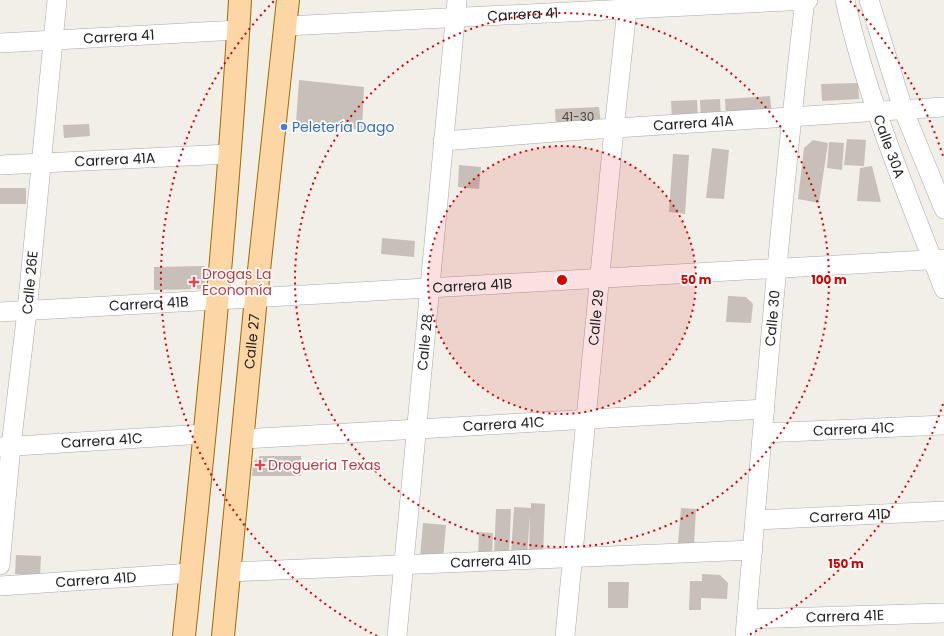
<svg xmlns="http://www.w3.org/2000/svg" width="944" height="636" font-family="Poppins,sans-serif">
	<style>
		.building { fill: #c7bfb8 }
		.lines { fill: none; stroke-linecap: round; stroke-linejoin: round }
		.minor-casing { stroke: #a9a9a9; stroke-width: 20 }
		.major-casing { stroke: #a06b00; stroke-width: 24 }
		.minor { stroke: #fff; stroke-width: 19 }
		.major { stroke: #fcd6a4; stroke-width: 22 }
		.ring { fill: none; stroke: #d40000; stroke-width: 2; stroke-dasharray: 2 4 }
		.shop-dot { fill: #3f7fe0; stroke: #fff; stroke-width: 1.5 }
		.health-dot { fill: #e0444e; stroke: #fff; stroke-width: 1.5 }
		.labels { text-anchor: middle; stroke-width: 3.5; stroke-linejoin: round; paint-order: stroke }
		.number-label { font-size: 12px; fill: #4b4948 }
		.street-label { font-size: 14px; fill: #222; stroke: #fff }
		.shop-label { font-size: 14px; fill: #366cbe; stroke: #fff; text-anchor: start }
		.health-label { font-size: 14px; fill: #be3a42; stroke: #fff; text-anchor: start }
		.centre { fill: #d40000; stroke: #fff; stroke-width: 2 }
		.ring-label { font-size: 12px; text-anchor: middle; font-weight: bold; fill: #d40000; stroke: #fff; stroke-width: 3.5; stroke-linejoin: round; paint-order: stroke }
	</style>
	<rect width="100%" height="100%" fill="#f2efe9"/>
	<g class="building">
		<polygon points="299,80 364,87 362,130 296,123"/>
		<polygon points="858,83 859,99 822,101 821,84"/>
		<polygon points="770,96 772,116 726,119 725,99"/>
		<polygon points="720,99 721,119 701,120 700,100"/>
		<polygon points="697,100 698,119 672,119 671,101"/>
		<polygon points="599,107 601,125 556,128 555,109"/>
		<polygon points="89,124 90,136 64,138 63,125"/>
		<polygon points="847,139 866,140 864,166 844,165"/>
		<polygon points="813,140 828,143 819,203 798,199 804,148"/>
		<polygon points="829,142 844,143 842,170 827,168"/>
		<polygon points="712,148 729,150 724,199 706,198"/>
		<polygon points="673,154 689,155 685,214 669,212"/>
		<polygon points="459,165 481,167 479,189 458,187"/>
		<polygon points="872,166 881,202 857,201 860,168"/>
		<rect x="0" y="188" width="26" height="16"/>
		<polygon points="382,238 415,241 414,257 381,254"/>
		<polygon points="204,266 205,283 200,289 154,290 154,267"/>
		<polygon points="728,296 746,297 753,304 751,323 726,322"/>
		<polygon points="260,456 301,456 301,476 252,476 253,462"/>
		<polygon points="531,503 545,504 543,555 529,555 530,514 527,555 511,554 514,507 531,508"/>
		<polygon points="681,508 696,509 694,545 678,543"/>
		<polygon points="496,509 511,509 509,556 494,555"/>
		<polygon points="423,523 446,525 443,559 420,557"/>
		<polygon points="479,532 493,533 492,557 478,557"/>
		<polygon points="16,555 41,556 40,576 15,574"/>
		<polygon points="702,574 720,575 728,583 727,599 701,598 701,610 689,610 690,581 702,581"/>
		<polygon points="608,582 629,582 628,608 608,608"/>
	</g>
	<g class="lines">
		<g class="minor-casing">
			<g id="minor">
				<path id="s1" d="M845,0c22,99 62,194 99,289"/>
				<polyline points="869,0 903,109 944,209"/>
				<path id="s2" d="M286,26l522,-26"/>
				<path id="s3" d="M0,43l238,-13"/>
				<path id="s4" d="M443,141l126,-10 375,-24"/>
				<path id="s5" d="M0,165l229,-11"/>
				<path id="s6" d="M0,312l944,-53"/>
				<path id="s7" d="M763,433l181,-8"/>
				<path id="s8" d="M243,439l522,-30"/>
				<path id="s9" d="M0,447l204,-13"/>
				<path id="s10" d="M755,520l189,-9"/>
				<path id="s11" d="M0,565l11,-119 16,-135 30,-311"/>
				<path id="s12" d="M229,572l524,-22"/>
				<path id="s13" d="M0,586l191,-13"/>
				<path id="s14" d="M746,619l198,-6"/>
				<path id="s15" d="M397,636l60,-636"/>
				<path id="s16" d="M565,636l49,-507 14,-129"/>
				<path id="s17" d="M745,636c18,-212 35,-424 60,-636"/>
			</g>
		</g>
		<g class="major-casing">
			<g id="major">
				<path d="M184,636c22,-212 44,-424 56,-636"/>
				<path id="s18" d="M223,636l33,-338 32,-298"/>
			</g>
		</g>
		<use href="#minor" class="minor"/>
		<use href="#major" class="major"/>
	</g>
	<circle cx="562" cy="280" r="134" fill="#d40000" fill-opacity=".12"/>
	<g class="ring">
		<circle cx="562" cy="280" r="134"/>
		<circle cx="562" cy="280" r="267"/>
		<path d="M943 404A401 401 0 0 1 747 636M377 636A401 401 0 0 1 274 1M850 1A401 401 0 0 1 943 156"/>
	</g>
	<circle class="shop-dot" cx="284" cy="127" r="4"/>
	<g class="health-dot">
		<path d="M192 276h4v4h4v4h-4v4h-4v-4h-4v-4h4z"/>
		<path d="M258 459h4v4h4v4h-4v4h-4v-4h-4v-4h4z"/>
	</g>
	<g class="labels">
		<g class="number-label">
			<text x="578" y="121">41-30</text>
		</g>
		<g class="street-label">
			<text dy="5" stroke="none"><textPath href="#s2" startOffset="237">Carrera 41</textPath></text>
			<text dy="5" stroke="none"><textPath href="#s3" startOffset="119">Carrera 41</textPath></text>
			<text dy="5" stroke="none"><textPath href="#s4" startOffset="251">Carrera 41A</textPath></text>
			<text dy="5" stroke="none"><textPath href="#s1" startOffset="153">Calle 30A</textPath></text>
			<text dy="5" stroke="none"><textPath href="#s5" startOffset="115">Carrera 41A</textPath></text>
			<text dy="5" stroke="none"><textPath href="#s11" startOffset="284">Calle 26E</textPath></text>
			<text dy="5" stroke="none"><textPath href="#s6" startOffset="473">Carrera 41B</textPath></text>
			<text dy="5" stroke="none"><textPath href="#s6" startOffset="149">Carrera 41B</textPath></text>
			<text dy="5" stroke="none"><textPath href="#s16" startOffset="320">Calle 29</textPath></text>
			<text dy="5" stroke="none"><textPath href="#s17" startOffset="319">Calle 30</textPath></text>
			<text dy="5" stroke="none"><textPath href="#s18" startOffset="296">Calle 27</textPath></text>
			<text dy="5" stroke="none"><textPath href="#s15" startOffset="295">Calle 28</textPath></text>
			<text dy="5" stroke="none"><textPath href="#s8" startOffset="261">Carrera 41C</textPath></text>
			<text dy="5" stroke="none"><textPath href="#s7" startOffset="91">Carrera 41C</textPath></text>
			<text dy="5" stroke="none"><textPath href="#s9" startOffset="102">Carrera 41C</textPath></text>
			<text dy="5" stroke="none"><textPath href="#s10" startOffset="95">Carrera 41D</textPath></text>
			<text dy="5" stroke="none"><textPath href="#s12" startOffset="262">Carrera 41D</textPath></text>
			<text dy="5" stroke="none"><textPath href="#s13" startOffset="96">Carrera 41D</textPath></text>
			<text dy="5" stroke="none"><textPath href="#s14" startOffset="99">Carrera 41E</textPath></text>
		</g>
		<g class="shop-label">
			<text x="292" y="132">Peletería Dago</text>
		</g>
		<g class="health-label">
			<text x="202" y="279">Drogas La<tspan x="202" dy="16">Economía</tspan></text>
			<text x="268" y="470">Drogueria Texas</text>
		</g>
	</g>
	<circle cx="562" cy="280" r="6" class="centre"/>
	<g class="ring-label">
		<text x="696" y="284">50 m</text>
		<text x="829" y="284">100 m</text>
		<text x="846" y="568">150 m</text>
	</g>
</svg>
